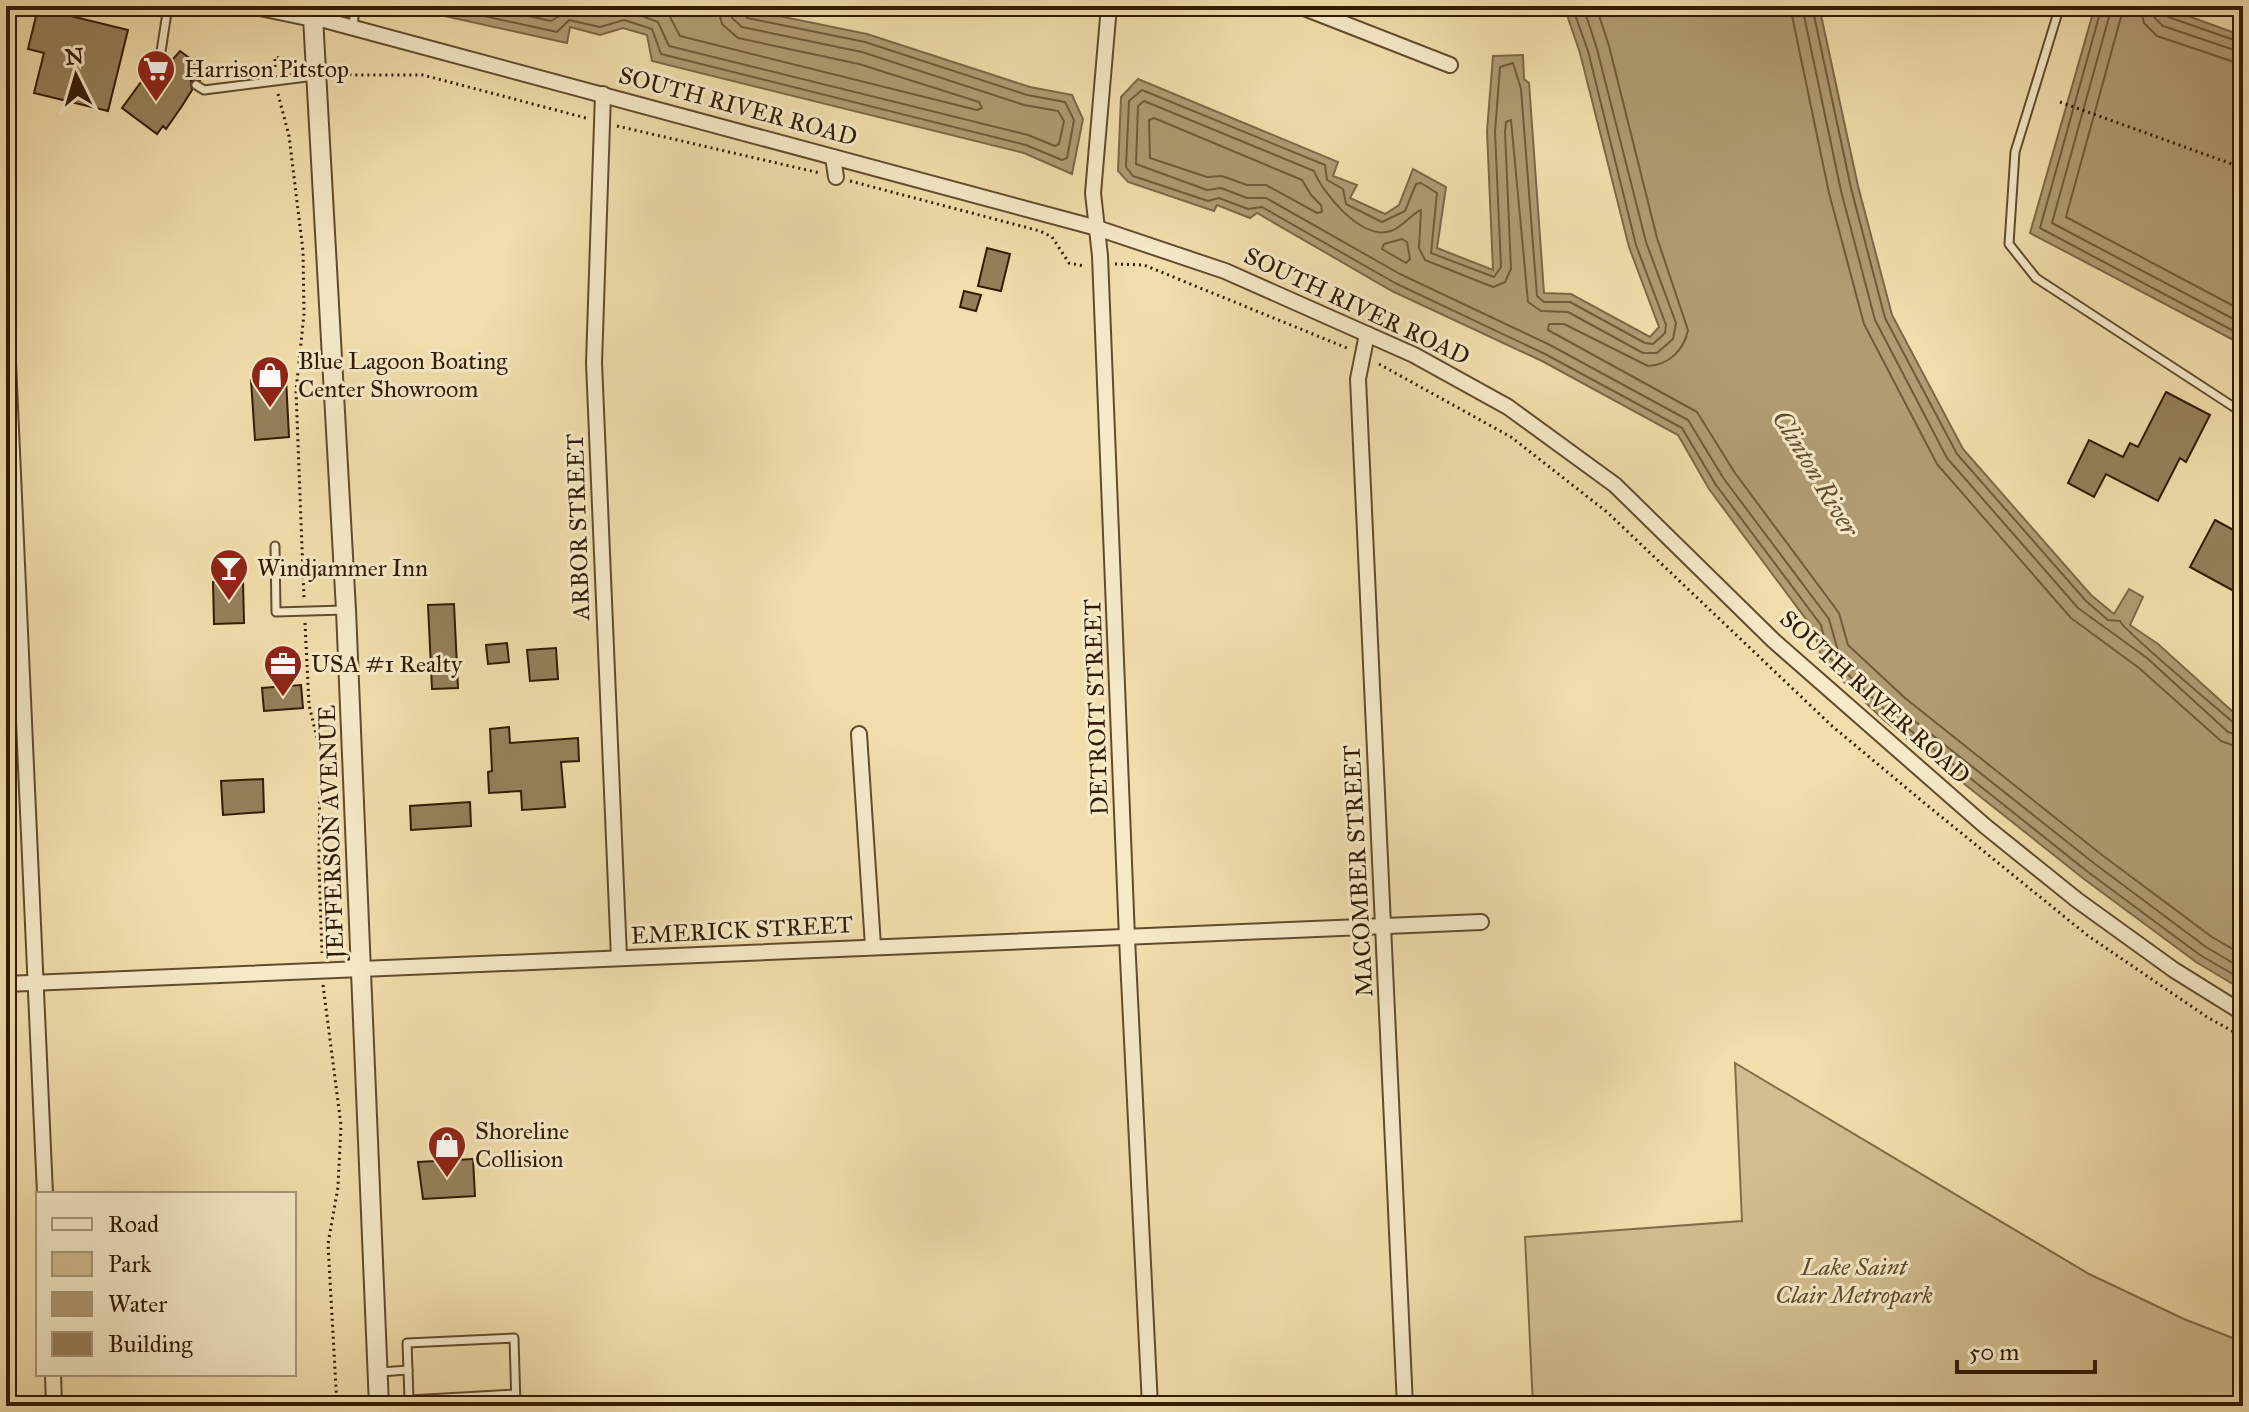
<svg xmlns="http://www.w3.org/2000/svg" width="2249" height="1412" font-family="'IM FELL Great Primer',serif">
	<style>
		.green { fill: #d1bd8f; stroke: #826c49; stroke-width: 2 }
		.water { fill: #b09b73; stroke: #7e6746; stroke-width: 2 }
		.lines { fill: none; stroke-linecap: round; stroke-linejoin: round }
		.shore { stroke: #715a3b; stroke-width: 2 }
		.building { fill: #95805b; stroke: #321a03; stroke-width: 2 }
		.service-casing { stroke: #624b2d; stroke-width: 11 }
		.minor-casing { stroke: #624b2d; stroke-width: 18 }
		.tertiary-casing { stroke: #624b2d; stroke-width: 22 }
		.path { stroke: #321a03; stroke-width: 3; stroke-dasharray: 2 4; stroke-linecap: butt }
		.service { stroke: #f6eac9; stroke-width: 7 }
		.minor { stroke: #f6eac9; stroke-width: 14 }
		.tertiary { stroke: #f6eac9; stroke-width: 18 }
		.labels { text-anchor: middle; stroke-width: 6; stroke-linejoin: round; paint-order: stroke }
		.poi-label { font-size: 24px; fill: #321a03; stroke: #f6eac9; text-anchor: start }
		.street-label { font-size: 24px; fill: #321a03; stroke: #f6eac9 }
		.park-label { font-size: 24px; font-style: italic; fill: #624b2d; stroke: #f6eac9 }
		.water-label { font-size: 26px; font-style: italic; fill: #644e30; stroke: #f6eac9 }
	</style>
	<rect width="100%" height="100%" fill="#f1deac"/>
	<filter id="stains"><feTurbulence type="fractalNoise" baseFrequency=".0025" numOctaves="4"/><feColorMatrix values="0 0 0 0 .2 0 0 0 0 .09 0 0 0 0 .02 0 0 0 .5 -.17"/></filter>
	<radialGradient id="worn" r=".72"><stop offset=".6" stop-color="#630" stop-opacity="0"/><stop offset="1" stop-color="#630" stop-opacity=".3"/></radialGradient>
	<polygon class="green" points="1735,1063 2089,1274 2184,1319 2243,1342 2243,1406 1533,1406 1525,1237 1742,1221"/>
	<g class="water">
		<polygon points="424,6 730,6 867,34 1030,87 1072,95 1083,119 1072,174 1024,153 652,61 647,35 623,28 600,35 570,27 567,43 426,12"/>
		<polygon points="1564,6 1819,6 1858,186 1892,315 1963,449 2091,595 2114,614 2129,589 2143,597 2130,625 2158,644 2243,721 2243,990 2196,962 2084,879 1885,721 1822,661 1814,630 1709,489 1678,435 1542,361 1392,291 1257,213 1250,218 1217,205 1214,211 1128,182 1118,171 1121,97 1138,79 1338,162 1333,176 1357,185 1350,198 1385,214 1399,205 1413,169 1446,187 1437,248 1493,270 1487,131 1493,56 1523,55 1524,79 1529,83 1544,293 1571,294 1650,337 1659,327 1629,247 1580,53"/>
		<polygon points="2095,6 2161,6 2243,36 2243,345 2030,233"/>
	</g>
	<g class="lines">
		<g class="shore">
			<polyline points="438,6 557,32 569,20 600,27 624,20 652,29 661,54 1026,145 1062,160 1067,158 1074,120 1065,102 1027,95 865,42 747,18 739,6"/>
			<polyline points="484,6 551,21 570,10 600,16 626,10 658,22 669,46 1028,135 1055,146 1059,144 1064,121 1058,111 1024,105 862,52 742,27 732,18 729,6"/>
			<polyline points="654,6 669,15 680,36 977,110 982,108 979,102 859,64 738,38 722,24 717,6"/>
			<polyline points="1572,6 1588,51 1636,245 1666,325 1665,333 1653,344 1645,343 1570,302 1544,302 1537,296 1521,89 1513,63 1500,67 1495,132 1501,267 1494,277 1431,253 1437,193 1421,183 1416,184 1405,211 1382,222 1346,204 1343,189 1327,180 1325,165 1142,90 1129,101 1126,167 1133,176 1208,201 1219,198 1248,209 1262,207 1395,283 1545,354 1682,428 1716,485 1821,625 1829,657 1891,715 2088,872 2200,955 2243,980"/>
			<path d="M1583,6l14,43 49,193 30,81 -3,16 -16,14h-14l-75,-41 -27,-1 -13,-9 -17,-182 -5,2 -1,10 6,137 -6,13 -12,5 -68,-27 -6,-12 2,-38c-10,4 -18,17 -30,21 -30,10 -69,-39 -77,-60l-170,-70 -6,5 -2,58 71,26 14,-2 26,10h19l134,76 150,71 138,75 36,59 105,140 9,32 59,56 198,157 111,83 37,22"/>
			<path d="M1596,6l13,40 48,192 31,92c-4,20 -19,35 -40,36l-84,-42h-15l-1,6 149,82 38,61 104,140 9,32 57,53 197,157 110,82 31,18"/>
			<polyline points="1790,6 1829,193 1864,324 1937,464 2071,618 2139,668 2221,741 2243,749"/>
			<polyline points="1802,6 1841,191 1875,320 1947,458 2078,608 2147,658 2228,732 2243,737"/>
			<path d="M1812,6l39,182 34,130 72,136 129,147 22,19 12,1c3,9 99,89 115,103l8,3"/>
			<polyline points="2102,6 2040,228 2243,336"/>
			<polyline points="2112,6 2052,223 2243,324"/>
			<polyline points="2124,6 2066,217 2243,311"/>
			<polyline points="2140,6 2144,23 2157,36 2243,65"/>
			<polyline points="2152,6 2154,17 2163,26 2243,53"/>
			<polyline points="2162,6 2168,17 2243,43"/>
			<polygon points="1154,118 1302,180 1311,195 1321,205 1322,212 1317,213 1266,185 1247,185 1222,176 1207,177 1150,158 1149,120"/>
			<polygon points="1402,239 1407,242 1410,259 1406,263 1382,249 1384,244"/>
		</g>
	</g>
	<g class="building">
		<polygon points="38,8 128,30 108,111 34,93 44,53 28,49"/>
		<polygon points="180,51 207,71 200,80 191,81 192,90 182,106 166,129 163,126 157,134 122,108 144,78 154,86 165,69 174,68 173,59"/>
		<polygon points="987,248 1010,254 1001,291 978,286"/>
		<polygon points="964,291 981,295 976,311 960,307"/>
		<polygon points="286,378 289,437 255,440 251,380"/>
		<polygon points="2166,392 2210,415 2186,462 2180,458 2158,501 2106,474 2094,497 2068,483 2089,440 2123,457 2130,443 2138,447"/>
		<polygon points="2215,520 2243,535 2243,596 2190,567"/>
		<polygon points="243,581 244,623 214,624 213,582"/>
		<polygon points="454,604 458,688 432,689 428,605"/>
		<polygon points="507,643 509,662 488,664 486,645"/>
		<polygon points="556,648 558,679 530,681 527,650"/>
		<polygon points="301,685 303,708 264,711 262,688"/>
		<polygon points="509,727 510,743 578,738 579,761 561,762 565,807 522,810 521,791 489,793 488,772 492,771 490,729"/>
		<polygon points="263,779 264,812 223,815 221,781"/>
		<polygon points="470,802 471,826 411,830 410,806"/>
		<polygon points="473,1159 475,1196 423,1199 418,1162"/>
	</g>
	<g class="lines">
		<g class="service-casing">
			<g id="service">
				<polyline points="168,6 160,58 169,64"/>
				<polyline points="2060,6 2015,152 2009,244 2036,278 2243,413"/>
				<polyline points="2235,6 2243,9"/>
				<polyline points="353,28 355,6"/>
				<polyline points="196,85 204,90 315,76"/>
				<polyline points="275,546 276,612 344,610"/>
				<polyline points="408,1370 409,1400 515,1394"/>
				<polyline points="380,1372 408,1370 407,1343 514,1338 516,1406"/>
			</g>
		</g>
		<g class="minor-casing">
			<g id="minor">
				<polyline points="1109,6 1093,193 1100,256 1127,938 1150,1406"/>
				<polyline points="1299,6 1450,65"/>
				<polyline points="313,17 1097,228 1225,271 1414,355 1508,407 1615,485 1774,641 1985,826 2077,900 2174,970 2243,1013"/>
				<polyline points="603,94 594,363 619,958"/>
				<polyline points="833,157 836,177"/>
				<polyline points="6,317 45,1194"/>
				<polyline points="1367,334 1358,379 1405,1406"/>
				<polyline points="859,734 873,946"/>
				<polyline points="6,984 1481,922"/>
				<polyline points="53,1374 54,1406"/>
			</g>
		</g>
		<g class="tertiary-casing">
			<polyline id="tertiary" points="260,6 313,17 346,610 379,1406"/>
		</g>
		<g class="path">
			<polyline points="275,67 275,57 297,62"/>
			<polyline points="332,70 352,75 423,75 586,118"/>
			<polyline points="278,94 289,136 303,251 304,314 296,391 304,599"/>
			<polyline points="2060,102 2243,168"/>
			<polyline points="617,126 820,173"/>
			<polyline points="850,181 1040,231 1052,237 1069,263 1084,266"/>
			<polyline points="1115,264 1144,265 1347,348"/>
			<polyline points="1379,364 1511,437 1607,512 1832,726 1928,806 2087,935 2207,1017 2243,1037"/>
			<polyline points="305,623 309,705 320,750 319,865 322,953"/>
			<polyline points="323,985 341,1125 338,1187 328,1244 337,1406"/>
		</g>
		<use href="#service" class="service"/>
		<use href="#minor" class="minor"/>
		<use href="#tertiary" class="tertiary"/>
	</g>
	<defs>
		<g id="supermarket-pin" transform="scale(2)"><path d="M0 17L-7.5 6A9.5 9.5 0 1 1 7.5 6Z" fill="#8f2418" stroke="#f6eac9"/><path d="M-6-5.5h2.5l.6 2H6L4.5 2H-2.5L-4.4-4H-6ZM-1.5 3.2a1.3 1.3 0 1 0 .1 0ZM3 3.2a1.3 1.3 0 1 0 .1 0Z" fill="#fff"/></g>
		<g id="shop-pin" transform="scale(2)"><path d="M0 17L-7.5 6A9.5 9.5 0 1 1 7.5 6Z" fill="#8f2418" stroke="#f6eac9"/><path d="M-5-2.5h2.3a2.7 3.5 0 0 1 5.4 0H5L5.5 6h-11ZM-1.5-2.5h3a1.5 2.3 0 0 0-3 0Z" fill="#fff"/></g>
		<g id="bar-pin" transform="scale(2)"><path d="M0 17L-7.5 6A9.5 9.5 0 1 1 7.5 6Z" fill="#8f2418" stroke="#f6eac9"/><path d="M-6-5H6L.8 .8V4.5H3.5V6h-7V4.5H-.8V.8Z" fill="#fff"/></g>
		<g id="office-pin" transform="scale(2)"><path d="M0 17L-7.5 6A9.5 9.5 0 1 1 7.5 6Z" fill="#8f2418" stroke="#f6eac9"/><path d="M-6-3h4V-5.5h4V-3h4V5H-6ZM-1-4.5V-3h2v-1.5ZM-6 0V1H6V0Z" fill="#fff"/></g>
	</defs>
	<g fill-rule="evenodd">
		<use href="#supermarket-pin" x="156" y="69"/>
		<use href="#shop-pin" x="270" y="375"/>
		<use href="#bar-pin" x="229" y="568"/>
		<use href="#office-pin" x="283" y="664"/>
		<use href="#shop-pin" x="447" y="1145"/>
	</g>
	<g class="labels">
		<g class="poi-label">
			<text x="184" y="77">Harrison Pitstop</text>
			<text x="298" y="369">Blue Lagoon Boating<tspan x="298" dy="28">Center Showroom</tspan></text>
			<text x="257" y="576">Windjammer Inn</text>
			<text x="311" y="672">USA #1 Realty</text>
			<text x="475" y="1139">Shoreline<tspan x="475" dy="28">Collision</tspan></text>
		</g>
		<g class="street-label">
			<text transform="translate(738 106) rotate(15)" y="8">SOUTH RIVER ROAD</text>
			<text transform="translate(1357 306) rotate(25)" y="8">SOUTH RIVER ROAD</text>
			<text transform="translate(578 527) rotate(-92)" y="8">ARBOR STREET</text>
			<text transform="translate(1875 697) rotate(42)" y="8">SOUTH RIVER ROAD</text>
			<text transform="translate(1096 707) rotate(-92)" y="8">DETROIT STREET</text>
			<text transform="translate(331 832) rotate(-92)" y="8">JEFFERSON AVENUE</text>
			<text transform="translate(1358 871) rotate(-93)" y="8">MACOMBER STREET</text>
			<text transform="translate(742 930) rotate(-3)" y="8">EMERICK STREET</text>
		</g>
		<g class="park-label">
			<text x="1854" y="1275">Lake Saint<tspan x="1854" dy="28">Clair Metropark</tspan></text>
		</g>
		<g class="water-label">
			<text transform="translate(1816 473) rotate(59)" y="9">Clinton River</text>
		</g>
	</g>
	<rect width="2249" height="1412" fill="none" stroke="#f1deac" stroke-width="32"/>
	<rect x="8" y="8" width="2233" height="1396" fill="none" stroke="#321a03" stroke-width="4"/>
	<rect x="16" y="16" width="2217" height="1380" fill="none" stroke="#321a03" stroke-width="2"/>
	<rect x="36" y="1192" width="260" height="184" fill="#f6eac9" stroke="#a8977a" stroke-width="2"/>
	<rect x="52" y="1218" width="40" height="12" fill="#f6eac9" stroke="#a8977a" stroke-width="2"/>
	<text x="108" y="1232" font-size="24" fill="#321a03">Road</text>
	<rect x="52" y="1252" width="40" height="24" fill="#d1bd8f" stroke="#a8977a" stroke-width="2"/>
	<text x="108" y="1272" font-size="24" fill="#321a03">Park</text>
	<rect x="52" y="1292" width="40" height="24" fill="#b09b73" stroke="#a8977a" stroke-width="2"/>
	<text x="108" y="1312" font-size="24" fill="#321a03">Water</text>
	<rect x="52" y="1332" width="40" height="24" fill="#95805b" stroke="#a8977a" stroke-width="2"/>
	<text x="108" y="1352" font-size="24" fill="#321a03">Building</text>
	<g transform="translate(76 76) rotate(355)" stroke="#f6eac9" stroke-width="6" paint-order="stroke">
	<path d="M0-6L14 30L0 20L-14 30Z" fill="#321a03"/>
	<text y="-12" font-size="22" font-weight="bold" text-anchor="middle" fill="#321a03">N</text>
	</g>
	<path d="M1957 1360v12h138v-12" fill="none" stroke="#321a03" stroke-width="4"/>
	<text x="1969" y="1360" font-size="24" fill="#321a03" stroke="#f6eac9" stroke-width="6" paint-order="stroke">50 m</text>
	<rect width="100%" height="100%" filter="url(#stains)"/>
	<rect width="100%" height="100%" fill="url(#worn)"/>
</svg>
